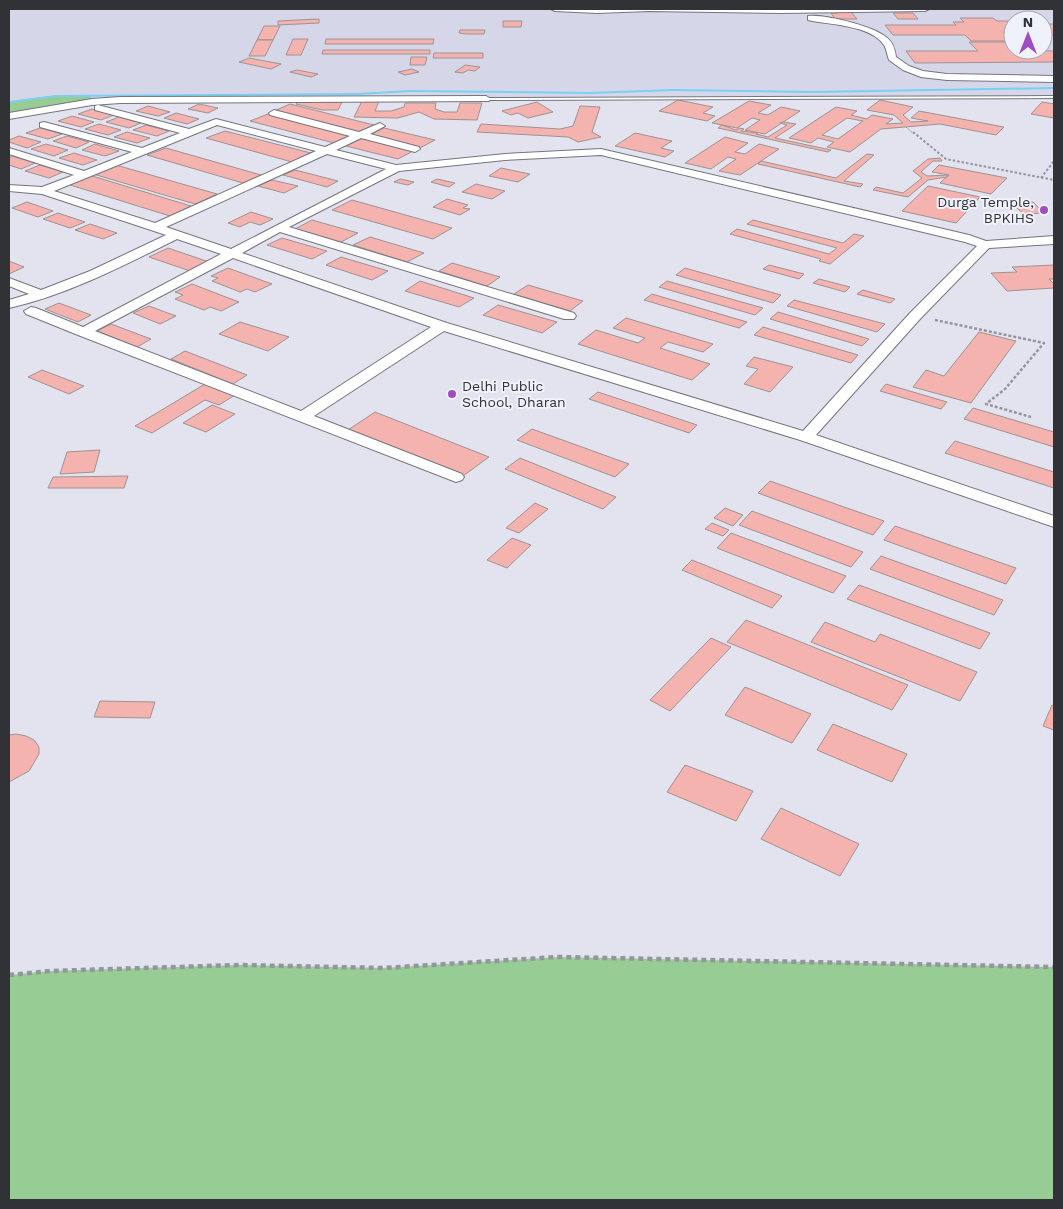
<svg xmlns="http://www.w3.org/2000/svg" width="1063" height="1209" font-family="'Work Sans',sans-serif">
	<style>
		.built { fill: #d5d7e8; fill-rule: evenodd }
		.green { fill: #97cc95 }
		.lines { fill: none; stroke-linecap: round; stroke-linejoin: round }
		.stream { fill: #7acff4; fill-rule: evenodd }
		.building { fill: #f5b3b0; stroke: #9e9292; fill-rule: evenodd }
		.service-casing { stroke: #74757e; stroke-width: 2 }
		.minor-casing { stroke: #74757e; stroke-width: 2 }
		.path-far3 { stroke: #94959d; stroke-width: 1; stroke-dasharray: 2 1; stroke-linecap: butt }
		.path-far2 { stroke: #94959d; stroke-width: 2; stroke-dasharray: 2.5 2; stroke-linecap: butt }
		.path-far1 { stroke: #94959d; stroke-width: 2.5; stroke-dasharray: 3 2; stroke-linecap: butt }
		.path { stroke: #94959d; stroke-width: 4.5; stroke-dasharray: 5 4; stroke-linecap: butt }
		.service { fill: #fff; fill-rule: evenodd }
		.minor { fill: #fff; fill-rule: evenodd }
		.poi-dot { fill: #9e4ebe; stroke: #eff1fb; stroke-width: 2 }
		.labels { text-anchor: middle; stroke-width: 4; stroke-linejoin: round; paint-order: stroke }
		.far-poi-label { font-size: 14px; fill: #313236; stroke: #eff1fb; text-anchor: end }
	</style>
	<rect width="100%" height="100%" fill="#e2e3ee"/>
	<path class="built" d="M9,9h1045v88l-962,5 -1,-7 -36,1 -46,6zM1013,20h30v30h-30z"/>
	<g class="green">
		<polygon points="91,95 92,102 9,116 9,102 55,96"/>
		<polygon points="558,957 1054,967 1054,1200 9,1200 9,975 50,971 239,965 383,968"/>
	</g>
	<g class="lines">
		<polygon class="stream" points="1054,87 1054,89 812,93 673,91 590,94 410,92 358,95 55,97 9,103 9,101 55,95 358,93 410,90 590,92 673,89 812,91"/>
	</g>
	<g class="building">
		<polygon points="836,12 851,12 857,19 835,19 831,13 837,13"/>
		<polygon points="893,13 913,13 918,19 898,19"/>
		<polygon points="960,18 993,18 997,21 1008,21 1013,24 1013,41 971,41 965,35 893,35 885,25 956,25 953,22 964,22"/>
		<polygon points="319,19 319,23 278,25 278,21"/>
		<polygon points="503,21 522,21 521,27 503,27"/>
		<rect x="1043" y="24" width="11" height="11"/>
		<polygon points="264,26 280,26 273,40 257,40"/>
		<polygon points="460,30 485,30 484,34 466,34 459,33"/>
		<polygon points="293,39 308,39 301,55 286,55"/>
		<polygon points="326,39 434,39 433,44 325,44"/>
		<polygon points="257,40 273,40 265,56 249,56"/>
		<polygon points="969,42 1013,42 1013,50 1054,51 1054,62 915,63 906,51 978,51"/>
		<polygon points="323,50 430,50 430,54 322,54"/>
		<polygon points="434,53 483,53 483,58 433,58"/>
		<polygon points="411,57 427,57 425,65 410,65"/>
		<polygon points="249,58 281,64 271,69 239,62"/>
		<polygon points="465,65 480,67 475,71 468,70 463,73 455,72"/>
		<polygon points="412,69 419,72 405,75 398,72"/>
		<polygon points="297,70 318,74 311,77 290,72"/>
		<polygon points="678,100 713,107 703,113 715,116 707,121 659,111"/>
		<path d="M880,100l33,7 -10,8 8,7 17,-1 -17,-3 8,-7 85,16 -8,8 -56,-11 -59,5 -31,23 -23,-5 7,-5 -16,-4 -7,5 -22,-5 47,-31 21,4 -6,4 16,4 5,-4 21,4 -7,5 17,-1 -9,-8 -27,-5zM847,118l16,3 -25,18 -16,-4z"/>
		<polygon points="362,101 379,101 375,111 391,111 404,107 405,103 436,103 435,109 444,112 457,112 460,103 482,103 477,120 434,119 419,112 398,118 354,117"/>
		<polygon points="749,101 771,105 758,113 768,115 781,107 800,111 765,134 745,130 760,120 752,118 737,128 712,123"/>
		<polygon points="298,102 342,102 338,110 322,110 296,104"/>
		<polygon points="537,102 553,112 528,118 518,113 511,115 502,111"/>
		<polygon points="1042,102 1054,104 1054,118 1031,114"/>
		<polygon points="199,104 218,108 208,113 188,109"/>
		<polygon points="290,104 374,125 357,133 274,111"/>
		<polygon points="148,106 170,112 158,116 136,111"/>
		<polygon points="580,106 600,107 592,132 601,137 578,142 568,137 477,132 481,124 560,129 573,126"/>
		<polygon points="92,109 114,115 101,120 78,114"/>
		<polygon points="176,113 199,119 187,124 164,118"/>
		<polygon points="268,114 352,135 334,143 250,121"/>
		<polygon points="72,116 94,122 81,127 58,121"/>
		<polygon points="119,117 141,123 129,128 106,122"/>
		<polygon points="783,122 796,124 775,138 831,150 828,152 718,128 722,125 736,130 739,128 744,129 741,131 758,133 756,134 768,137 787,125 780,123"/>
		<polygon points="99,124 121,130 108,135 85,129"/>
		<polygon points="146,125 169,131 157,136 133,130"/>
		<polygon points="40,128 62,134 48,139 26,133"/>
		<polygon points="384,128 435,140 418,149 367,136"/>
		<polygon points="225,131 311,153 292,162 206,138"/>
		<polygon points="127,132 150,138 137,143 114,137"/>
		<polygon points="635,133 672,141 661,148 674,151 665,157 615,146"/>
		<polygon points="19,136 41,142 27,148 9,142 9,140"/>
		<polygon points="67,136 89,142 76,148 53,141"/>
		<polygon points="725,137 748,143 735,152 745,154 759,144 779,149 740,175 719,171 736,159 728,157 711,169 685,163"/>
		<polygon points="363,138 415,150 398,159 346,146"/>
		<polygon points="46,144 68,150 54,156 31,149"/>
		<polygon points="95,144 119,151 105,156 82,150"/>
		<polygon points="166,148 261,175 243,183 147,155"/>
		<polygon points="74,153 97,160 83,165 59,158"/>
		<polygon points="867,154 874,155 844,181 863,184 860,187 758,164 761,161 836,178"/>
		<polygon points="12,156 35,163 21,169 9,165 9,158"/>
		<polygon points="940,158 942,161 933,161 921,172 927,176 949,175 947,177 928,180 908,197 873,190 876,187 903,193 922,178 913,171 928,159"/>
		<polygon points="40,165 63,172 49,178 25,171"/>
		<polygon points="116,165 217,194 195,204 93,174"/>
		<polygon points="939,165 1007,178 991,194 940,183 949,175 932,172"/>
		<polygon points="501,168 530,174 518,182 489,176"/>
		<polygon points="295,170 338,181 327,187 283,175"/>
		<polygon points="89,175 191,206 170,216 67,184"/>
		<polygon points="400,179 414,182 408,185 394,182"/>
		<polygon points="437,179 455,183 449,187 431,182"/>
		<polygon points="272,180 298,186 284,193 258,186"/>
		<polygon points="476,184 505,191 492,199 462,192"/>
		<polygon points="928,186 980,197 956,223 902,211"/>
		<polygon points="447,199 468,205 463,208 470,209 460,215 433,207"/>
		<polygon points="352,200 452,228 433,239 332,210"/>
		<polygon points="27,202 53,211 38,217 12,208"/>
		<polygon points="1033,202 1044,213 1024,214 1011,203"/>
		<polygon points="251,212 273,219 260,225 250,222 240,227 228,223"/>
		<polygon points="58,213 85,222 70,228 43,219"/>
		<polygon points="312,220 358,233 341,242 295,229"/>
		<polygon points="753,220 843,243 854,234 864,236 830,264 819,261 821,259 730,234 737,229 829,254 837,248 747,224"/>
		<polygon points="90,224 117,233 103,239 75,230"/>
		<polygon points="370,237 424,253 407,262 353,245"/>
		<polygon points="282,238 327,251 312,259 267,245"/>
		<polygon points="168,248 212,263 193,272 149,257"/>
		<polygon points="341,257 388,271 372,280 326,265"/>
		<polygon points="9,261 24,267 9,274"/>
		<polygon points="452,263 500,277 487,286 439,271"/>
		<polygon points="769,265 804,274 799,279 763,269"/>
		<polygon points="1054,265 1054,279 1049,279 1054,284 1054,288 1007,291 991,273 1017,272 1012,267"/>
		<polygon points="228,268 272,284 255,292 247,289 240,292 212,281 218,278 211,276"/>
		<polygon points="685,268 781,295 773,303 676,275"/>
		<polygon points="819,279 850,287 845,292 813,283"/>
		<polygon points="420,281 474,298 459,307 405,291"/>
		<polygon points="667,281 763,308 755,315 659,287"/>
		<polygon points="192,284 239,302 221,311 210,307 204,310 175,299 183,295 175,292"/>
		<polygon points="528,285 583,301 570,311 514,294"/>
		<polygon points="863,290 895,299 890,303 857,294"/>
		<polygon points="652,294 747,322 739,328 644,300"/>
		<polygon points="794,300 885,324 877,332 787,306"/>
		<polygon points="59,303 91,315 78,322 45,309"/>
		<polygon points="498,305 557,322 542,333 483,315"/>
		<polygon points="149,306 176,316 160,324 133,313"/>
		<polygon points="778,312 869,339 862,346 770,319"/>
		<polygon points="626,318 713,344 703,352 668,342 660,348 710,364 692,380 578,344 596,330 638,343 645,338 613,328"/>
		<polygon points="240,322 289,337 268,351 219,334"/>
		<polygon points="111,324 151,339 137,347 97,331"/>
		<polygon points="763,327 858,355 851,363 754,335"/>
		<polygon points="979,332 1016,341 971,403 913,387 926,370 944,376"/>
		<polygon points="185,351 247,375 233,384 171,359"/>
		<polygon points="754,357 793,367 770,392 744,384 758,369 746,366"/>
		<polygon points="42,370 84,386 69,394 28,377"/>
		<polygon points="205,384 235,395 219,405 205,400 152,433 135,426"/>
		<polygon points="886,384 947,402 941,409 880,391"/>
		<polygon points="598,392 697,425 689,433 589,399"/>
		<polygon points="212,405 235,414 206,432 183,423"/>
		<polygon points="973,408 1054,432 1054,447 964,419"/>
		<polygon points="375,412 489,457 463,476 348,430"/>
		<polygon points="532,429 629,464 615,477 517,440"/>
		<polygon points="955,441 1054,472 1054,488 945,453"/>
		<polygon points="100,450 94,472 60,474 67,452"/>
		<polygon points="520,458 616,497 603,509 505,469"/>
		<polygon points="128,476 124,488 48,488 53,477"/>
		<polygon points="770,481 884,521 873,535 758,493"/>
		<polygon points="535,503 548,509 519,533 506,528"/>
		<polygon points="725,508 743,515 733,526 714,518"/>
		<polygon points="752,511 863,552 851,567 739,525"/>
		<polygon points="712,523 729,530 723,536 705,529"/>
		<polygon points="895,526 1016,568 1006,584 884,540"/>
		<polygon points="731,533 846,576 833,593 717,548"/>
		<polygon points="512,538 531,545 507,568 487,560"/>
		<polygon points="881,556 1003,600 994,615 870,569"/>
		<polygon points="692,560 782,596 772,608 682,570"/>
		<polygon points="859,585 990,633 980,649 847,599"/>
		<polygon points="746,620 908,685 892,710 727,642"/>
		<polygon points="825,622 875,642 880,634 977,672 960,701 811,642"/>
		<polygon points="711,638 731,647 670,711 650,700"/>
		<polygon points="745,687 811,714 792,743 725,715"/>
		<polygon points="100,701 155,702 150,718 94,717"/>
		<polygon points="1052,705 1054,706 1054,730 1043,726"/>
		<polygon points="833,724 907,754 892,782 817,750"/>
		<polygon points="16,734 26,736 34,740 39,747 39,754 29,771 9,782 9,735"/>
		<polygon points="685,765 753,791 736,821 667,792"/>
		<polygon points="781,808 859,844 840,876 761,839"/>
	</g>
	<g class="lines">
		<g class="service-casing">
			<polygon id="service" points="1054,96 1054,98 486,100 484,99 486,98"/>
		</g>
		<g class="minor-casing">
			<g id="minor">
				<polygon points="551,9 929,9 925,11 781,13 649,11 597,13 555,11"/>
				<path d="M808,16c16,-2 65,10 78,21 7,5 9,12 10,20l13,9 14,5 24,3 107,2v6l-107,-2 -26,-3 -18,-7 -14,-10c-2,-5 -2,-10 -5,-15 -13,-20 -54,-20 -76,-25z"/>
				<polygon points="486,96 491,99 489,101 120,103 92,105 9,119 9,113 92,99 120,97"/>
				<path d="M98,105l91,24 27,-10 109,28 25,-11 -80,-21 -1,-2 5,-3 85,22 21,-9 5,3 -15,8 49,13 1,2 -5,3 -54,-14 -25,12 60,15 109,-11 96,-5 368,86 17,6 68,-5v8l-65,4 -69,71 -104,116 238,81v11l-254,-87 -356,-109 -130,85 148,58 2,3 -2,3 -6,2 -378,-147 -52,-21 -2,-3 7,-4 5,1 47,19 138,-73 -44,-15c-54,27 -110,56 -168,69v-8l20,-6 -20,-8v-8l32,12 49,-19 76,-36 -124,-41 -33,-3v-6l33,2 32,-12 -65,-21v-6l75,23 48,-19 -92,-25v-4l4,-1 98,26 38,-15 -85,-23v-4zM217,125l99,26 -161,72 -101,-32zM327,154l59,15 -155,80 -65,-22zM601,155l364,87 12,4 -67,67 -107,118 -356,-108 -205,-70 38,-21 284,87h10l2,-3 -2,-3 -285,-86 110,-56 106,-11zM233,258l198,69 -130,84 -206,-80z"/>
			</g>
		</g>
		<polyline class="path-far3" points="906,127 914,134"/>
		<g class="path-far2">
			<polyline points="913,132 946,159 1054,180"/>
			<polyline points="1041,178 1054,161"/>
		</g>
		<polyline class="path-far1" points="935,320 1044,343 1005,389 986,404 1031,417"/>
		<polyline class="path" points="9,975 50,971 239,965 383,968 558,957 1054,967"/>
		<use href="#service" class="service"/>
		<use href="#minor" class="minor"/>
	</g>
	<g class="poi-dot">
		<circle cx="1044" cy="210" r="5"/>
		<circle cx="452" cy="394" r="5"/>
	</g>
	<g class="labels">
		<g class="far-poi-label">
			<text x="1034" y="207">Durga Temple,<tspan x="1034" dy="16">BPKIHS</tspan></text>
			<text x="462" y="391" text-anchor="start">Delhi Public<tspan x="462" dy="16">School, Dharan</tspan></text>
		</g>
	</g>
	<rect width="1063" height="1209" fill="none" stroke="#313236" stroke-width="20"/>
	<g transform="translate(1028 35)"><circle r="24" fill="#eff1fb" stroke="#a3a5ac"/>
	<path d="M0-4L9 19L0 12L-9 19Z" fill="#9e4ebe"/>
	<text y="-8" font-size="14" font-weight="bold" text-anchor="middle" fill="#313236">N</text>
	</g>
</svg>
